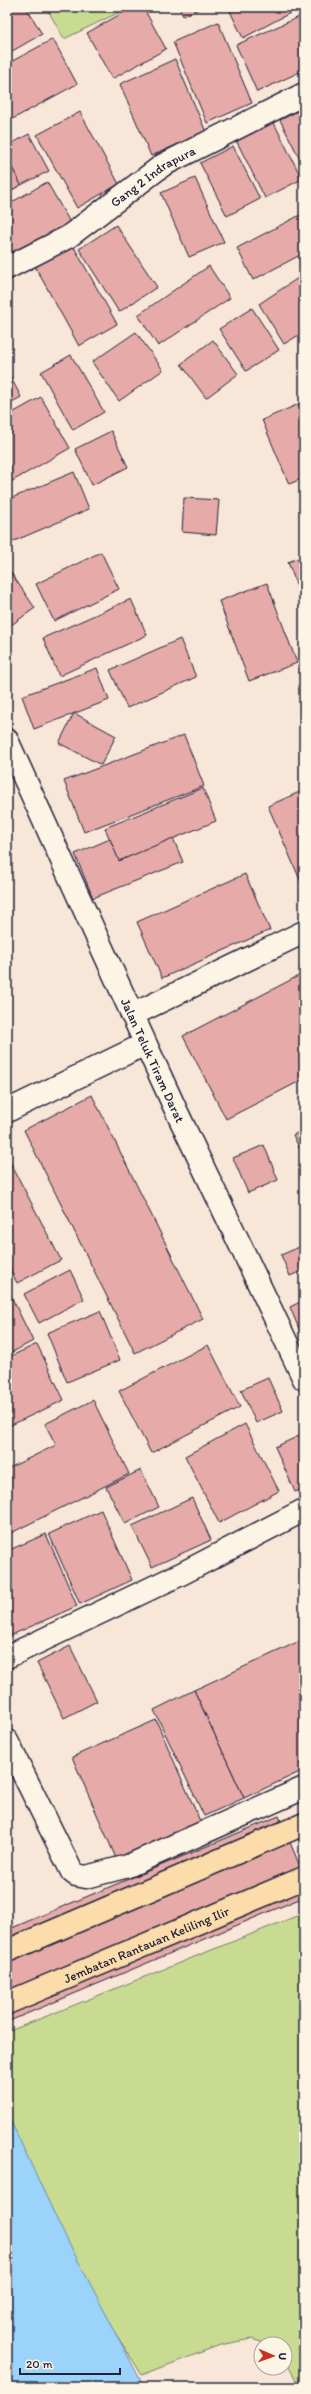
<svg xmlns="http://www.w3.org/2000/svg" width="311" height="2394" font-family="Itim,sans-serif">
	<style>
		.green { fill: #c8db90; stroke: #757e66 }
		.water { fill: #9bd3fb; stroke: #6b8cae }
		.building { fill: #e6aba9; stroke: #22223b }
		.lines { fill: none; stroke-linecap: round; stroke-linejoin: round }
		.minor-casing { stroke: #22223b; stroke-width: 25 }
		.major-casing { stroke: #22223b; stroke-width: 25 }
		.minor { stroke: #fcf5e5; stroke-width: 22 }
		.major { stroke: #fcdcab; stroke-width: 22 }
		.labels { text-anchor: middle; stroke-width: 3.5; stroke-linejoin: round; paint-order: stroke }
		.street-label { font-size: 13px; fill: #22223b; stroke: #fcf5e5 }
	</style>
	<rect width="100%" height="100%" fill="#f8e6d9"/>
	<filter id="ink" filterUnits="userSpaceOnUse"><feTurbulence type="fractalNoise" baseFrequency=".025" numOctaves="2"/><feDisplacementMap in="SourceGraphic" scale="8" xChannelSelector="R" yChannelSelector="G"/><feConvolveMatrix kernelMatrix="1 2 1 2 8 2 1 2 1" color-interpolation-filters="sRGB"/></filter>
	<g filter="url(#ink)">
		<g class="green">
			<polygon points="46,7 130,7 64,39"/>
			<polygon points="304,1913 304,2387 299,2387 285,2359 285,2344 268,2344 251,2339 220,2345 142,2375 41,2216 7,2128 7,2032"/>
		</g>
		<polygon class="water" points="7,2113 61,2228 144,2387 7,2387"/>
		<g class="building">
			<polygon points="13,7 26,7 42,34 7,54 7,10"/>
			<polygon points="133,7 143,7 166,49 112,79 87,33"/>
			<polygon points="179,7 203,7 183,16"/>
			<polygon points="228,7 287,7 290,13 243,38"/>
			<polygon points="299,17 304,28 304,70 257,92 236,45"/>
			<polygon points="218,22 252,103 207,123 173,42"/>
			<polygon points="53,39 77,84 7,122 7,64"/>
			<polygon points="175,59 206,132 151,156 120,84"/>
			<polygon points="304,108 304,167 280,120"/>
			<polygon points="80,112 119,184 77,208 37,135"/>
			<polygon points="273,121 302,179 265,198 236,140"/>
			<polygon points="29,134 49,171 21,185 7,158 7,146"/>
			<polygon points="233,146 260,199 227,216 200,163"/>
			<polygon points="7,158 21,185 7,193"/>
			<polygon points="195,178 224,242 189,257 161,193"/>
			<polygon points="47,182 71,224 7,260 7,205"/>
			<polygon points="304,213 304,253 253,280 237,248"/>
			<polygon points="116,225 157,287 119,312 79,249"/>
			<polygon points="70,240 117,324 79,346 32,261"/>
			<polygon points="209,266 230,298 158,346 138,315"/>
			<polygon points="304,274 304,332 284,344 259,304"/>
			<polygon points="252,308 279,350 246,371 219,329"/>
			<polygon points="136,332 163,370 119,401 92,362"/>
			<polygon points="213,340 238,374 206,398 181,364"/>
			<polygon points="71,355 104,412 73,430 41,372"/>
			<polygon points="7,370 21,397 7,405"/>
			<polygon points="41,397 70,448 7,484 7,416"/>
			<polygon points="299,404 304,416 304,478 289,484 262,420"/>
			<polygon points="111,431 128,467 92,485 75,449"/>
			<polygon points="74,472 89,509 7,544 7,500"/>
			<polygon points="184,498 219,500 216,535 182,532"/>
			<polygon points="101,552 119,589 54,621 36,584"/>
			<polygon points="304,556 304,605 288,562"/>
			<polygon points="7,567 35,608 7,628"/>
			<polygon points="267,583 297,663 249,681 219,601"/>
			<polygon points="131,599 147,635 59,676 43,638"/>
			<polygon points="180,639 196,677 127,708 110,670"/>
			<polygon points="97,668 109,700 34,729 22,696"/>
			<polygon points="74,713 116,736 101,765 59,743"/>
			<polygon points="184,735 204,786 84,832 64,781"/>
			<polygon points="203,788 216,821 119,861 105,828"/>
			<polygon points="304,790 304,881 301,882 268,806"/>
			<polygon points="173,838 183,862 93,898 75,854 110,839 119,861"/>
			<polygon points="245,874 270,930 162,978 137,922"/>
			<polygon points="304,973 304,1079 226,1119 183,1036"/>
			<polygon points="92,1095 203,1319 135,1353 24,1130"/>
			<polygon points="304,1130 304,1158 293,1135"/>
			<polygon points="264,1145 278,1180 248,1193 233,1158"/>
			<polygon points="7,1156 61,1260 17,1283 7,1263"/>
			<polygon points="304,1245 304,1270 290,1276 281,1255"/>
			<polygon points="70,1270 84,1299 39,1323 24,1294"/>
			<polygon points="7,1288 33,1341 7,1355"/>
			<polygon points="304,1300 304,1332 301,1334 290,1307"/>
			<polygon points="100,1311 120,1360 67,1382 47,1333"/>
			<polygon points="37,1344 64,1400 7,1427 7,1358"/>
			<polygon points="208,1345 240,1407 151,1453 119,1391"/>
			<polygon points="268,1378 283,1411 256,1423 241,1390"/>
			<polygon points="93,1400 129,1474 7,1535 7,1469 56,1445 45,1424"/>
			<polygon points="245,1424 279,1491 219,1523 185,1456"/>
			<polygon points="301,1435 304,1441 304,1488 295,1492 275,1447"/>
			<polygon points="141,1470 159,1507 125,1524 106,1487"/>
			<polygon points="192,1498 211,1540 152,1567 132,1526"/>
			<polygon points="101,1510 132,1580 80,1604 49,1534"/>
			<polygon points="46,1534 77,1606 7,1637 7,1551"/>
			<polygon points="304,1639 304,1770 244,1798 194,1690"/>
			<polygon points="70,1646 97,1701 64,1718 37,1663"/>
			<polygon points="194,1690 244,1798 204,1816 154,1710"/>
			<polygon points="156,1720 203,1828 119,1865 72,1757"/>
			<polygon points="279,1816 304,1876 304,1897 7,2022 7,1930"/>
		</g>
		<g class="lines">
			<g class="minor-casing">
				<g id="minor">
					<path id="s1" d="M7,268l61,-31 95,-72 141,-71"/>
					<path id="s2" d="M7,740l167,366 130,273"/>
					<polyline points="132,1015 304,932"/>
					<polyline points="7,1111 145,1044"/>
					<polyline points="7,1657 183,1573 304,1510"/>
					<polyline points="7,1741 72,1872 76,1875 86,1877 128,1866 304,1788"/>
				</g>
			</g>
			<g class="major-casing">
				<g id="major">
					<polyline points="7,1951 304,1824"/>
					<path id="s3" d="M7,2003l297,-125"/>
				</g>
			</g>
			<use href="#minor" class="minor"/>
			<use href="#major" class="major"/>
		</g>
	</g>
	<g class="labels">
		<g class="street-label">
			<text dy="5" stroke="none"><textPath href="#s1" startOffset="173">Gang 2 Indrapura</textPath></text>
			<text dy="5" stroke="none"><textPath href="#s2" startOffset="352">Jalan Teluk Tiram Darat</textPath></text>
			<text dy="5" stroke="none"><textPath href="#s3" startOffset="151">Jembatan Rantauan Keliling Ilir</textPath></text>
		</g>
	</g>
	<rect width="311" height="2394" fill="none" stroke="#fcf5e5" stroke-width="24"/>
	<rect x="12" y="12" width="287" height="2370" fill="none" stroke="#22223b" stroke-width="1.5" filter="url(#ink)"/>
	<g transform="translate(273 2356) rotate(92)"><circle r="19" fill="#fcf5e5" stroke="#a5a1a1"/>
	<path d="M0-3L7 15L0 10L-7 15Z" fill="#c8321e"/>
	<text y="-6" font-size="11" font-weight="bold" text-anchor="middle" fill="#22223b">U</text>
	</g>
	<path d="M20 2368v6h100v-6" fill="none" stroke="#22223b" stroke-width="2"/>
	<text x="26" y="2368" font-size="12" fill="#22223b" stroke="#fcf5e5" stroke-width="3" paint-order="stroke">20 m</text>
</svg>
